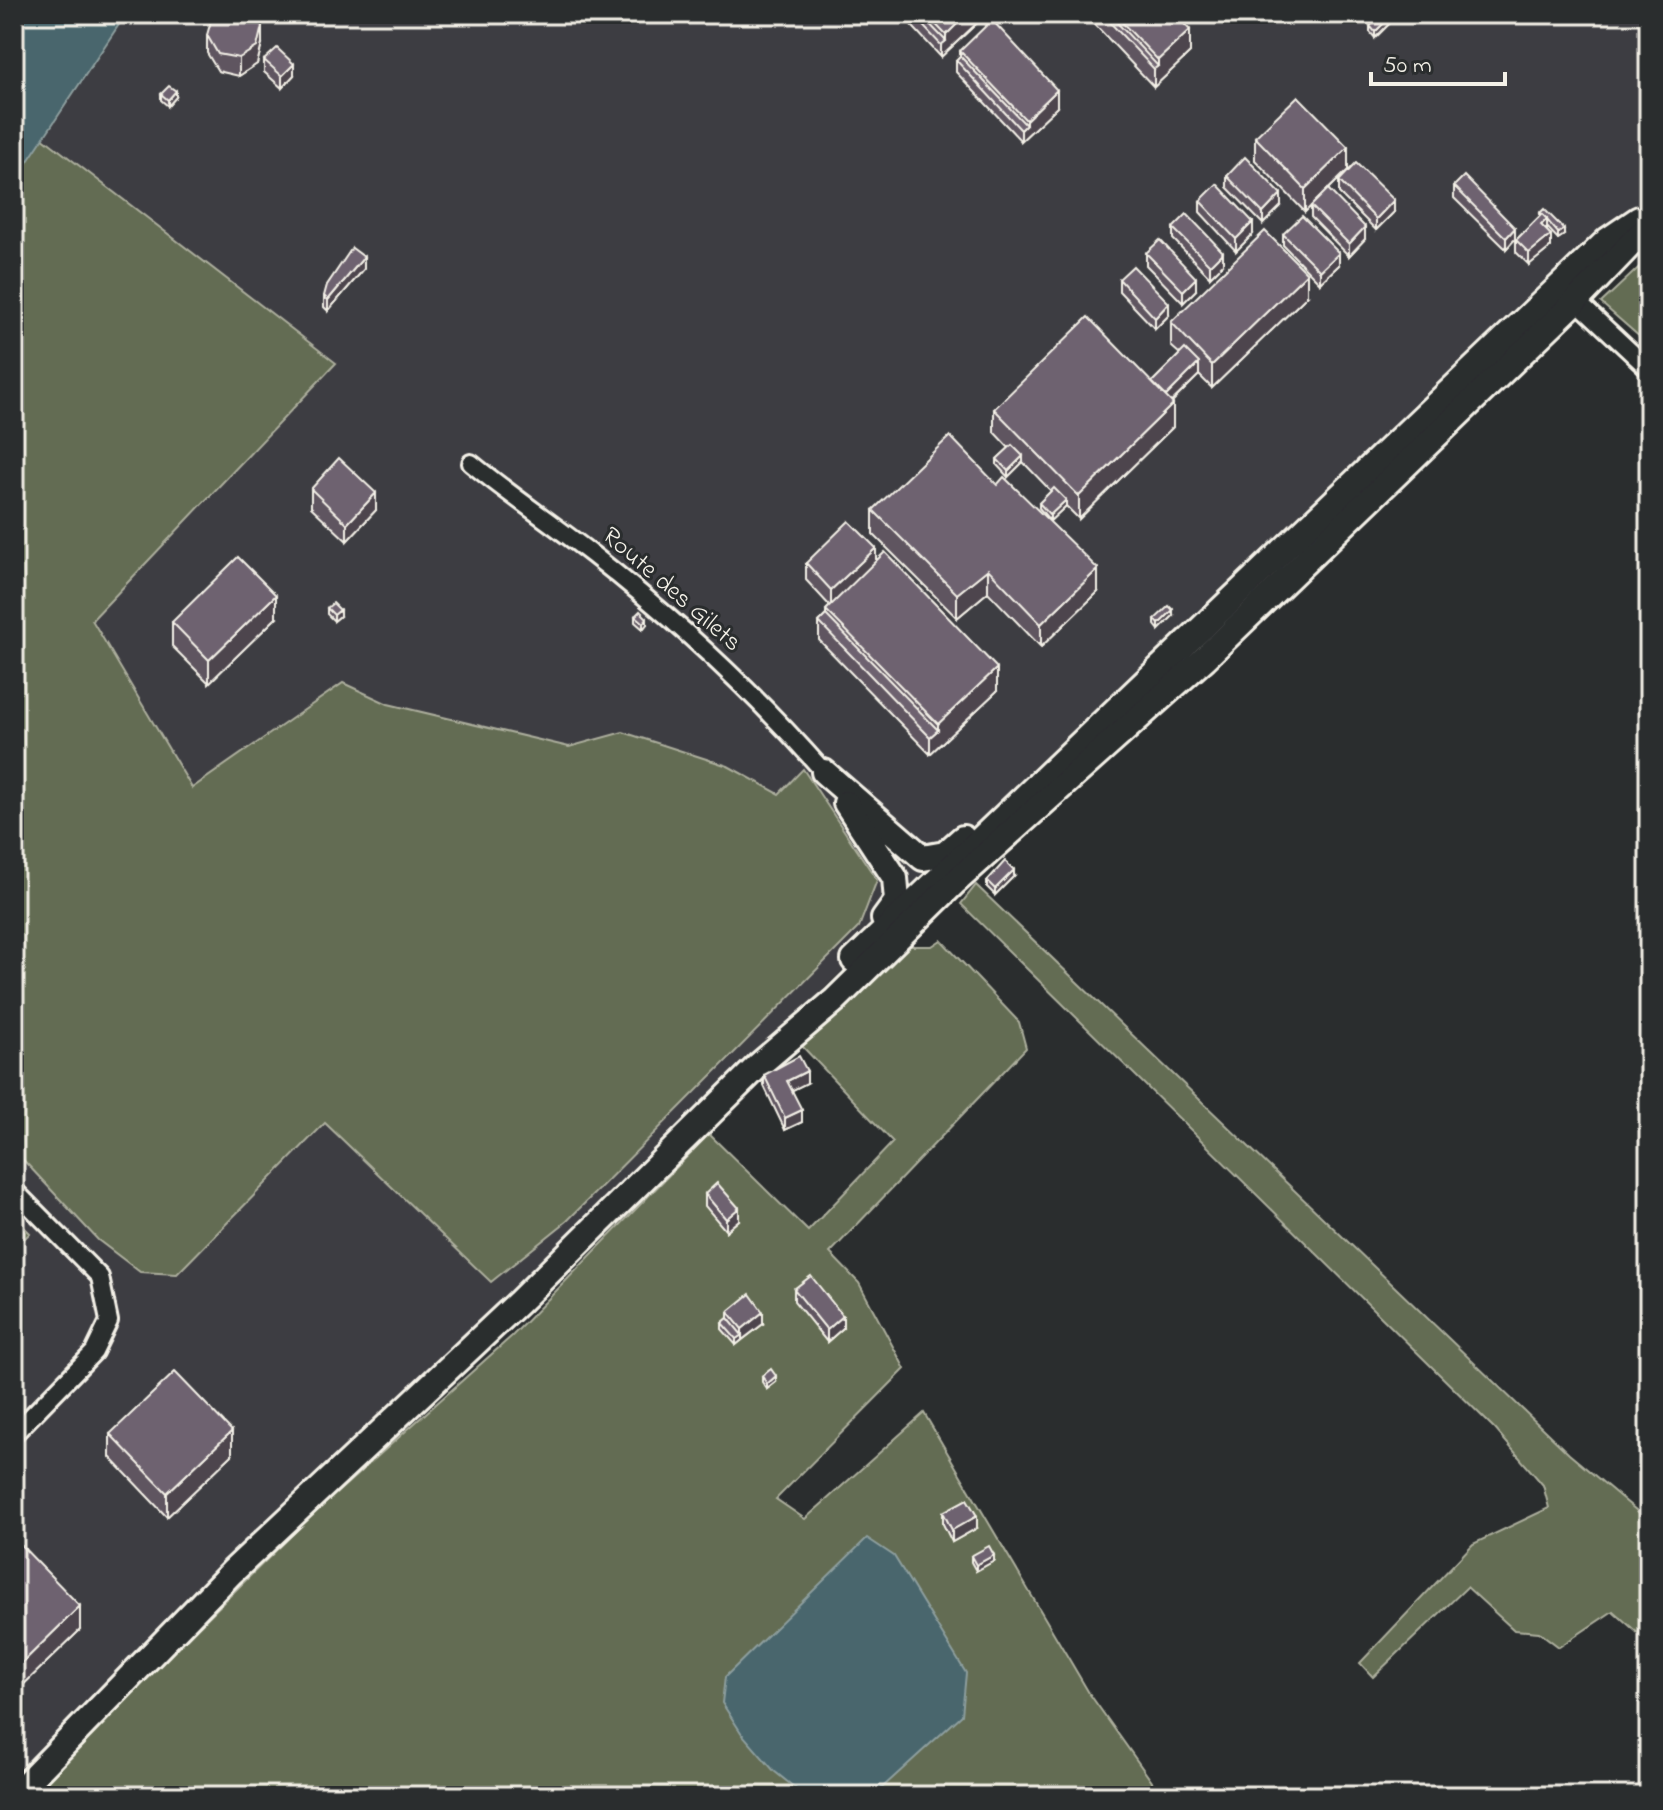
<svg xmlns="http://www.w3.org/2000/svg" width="1663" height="1810" font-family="'Indie Flower',sans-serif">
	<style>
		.built { fill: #3e3d42 }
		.green { fill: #636c52; stroke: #acae9d; stroke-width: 2 }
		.water { fill: #49666d; stroke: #8d9e9e; stroke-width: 2 }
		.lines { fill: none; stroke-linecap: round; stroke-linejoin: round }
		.street-casing { stroke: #f4f1e8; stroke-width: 22 }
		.secondary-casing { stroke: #f4f1e8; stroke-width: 30 }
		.street { stroke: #2a2d2e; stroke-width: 16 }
		.secondary { stroke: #2a2d2e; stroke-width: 24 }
		.wall { fill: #5f5460; stroke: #f4f1e8; stroke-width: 2 }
		.shaded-wall { fill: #4d454e; stroke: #f4f1e8; stroke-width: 2 }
		.building { fill: #6e6270; stroke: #f4f1e8; stroke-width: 2 }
		.labels { text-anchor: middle; stroke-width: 6; stroke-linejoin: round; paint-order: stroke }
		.street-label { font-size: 26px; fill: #f4f1e8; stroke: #2a2d2e }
	</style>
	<rect width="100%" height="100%" fill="#2a2d2e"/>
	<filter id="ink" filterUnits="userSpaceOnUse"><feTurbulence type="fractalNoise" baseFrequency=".0125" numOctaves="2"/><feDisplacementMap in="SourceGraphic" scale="16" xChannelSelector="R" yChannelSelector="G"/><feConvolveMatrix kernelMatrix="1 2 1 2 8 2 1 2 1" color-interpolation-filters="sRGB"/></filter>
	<g filter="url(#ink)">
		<polygon class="built" points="126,14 1649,14 1649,193 1560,286 848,965 232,1572 33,1774 50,1796 14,1796 14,182"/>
		<g class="green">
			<polygon points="42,137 336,363 92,620 192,788 343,683 388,704 569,747 623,732 728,766 779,794 803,769 877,880 859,927 567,1221 491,1282 325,1123 177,1274 140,1272 98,1240 14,1150 14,182"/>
			<polygon points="1649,258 1649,345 1601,303"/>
			<polygon points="976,885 1569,1454 1649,1521 1649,1643 1613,1611 1559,1647 1539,1632 1514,1630 1467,1587 1373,1677 1360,1663 1473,1544 1549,1508 1543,1485 1495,1429 961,904"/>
			<polygon points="941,940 1019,1022 1026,1048 830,1253 859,1283 905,1369 776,1499 805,1519 924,1413 1089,1693 1162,1796 50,1796 40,1783 311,1516 513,1335 709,1134 808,1231 893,1142 802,1046 906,946 932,946"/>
			<polygon points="14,1217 30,1233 14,1249"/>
		</g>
		<g class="water">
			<polygon points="14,14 126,14 14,182"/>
			<polygon points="867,1538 894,1556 966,1673 962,1715 873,1796 805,1796 774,1771 742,1734 722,1703 725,1677"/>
		</g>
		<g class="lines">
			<g class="street-casing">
				<g id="street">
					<polyline points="1570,295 1649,369"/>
					<path d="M471,463c39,32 81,60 122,92 83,65 161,137 231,217"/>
					<polyline points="14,1190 100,1277 109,1321 94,1352 14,1434"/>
				</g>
			</g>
			<g class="secondary-casing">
				<g id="secondary">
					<polyline points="824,772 923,858 945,854 963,838"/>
					<polyline points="846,803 895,878 897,901 884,919"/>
					<polyline points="854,960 1560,286 1608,240 1639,219"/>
					<polyline points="14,1796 232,1572 518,1303 759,1065 835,1000 955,882 1205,658 1576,301 1649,225"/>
				</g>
			</g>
			<use href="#street" class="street"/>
			<use href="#secondary" class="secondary"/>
		</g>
		<g class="wall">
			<polygon points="901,14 977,14 977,23 941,57"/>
			<polygon points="1085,14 1175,14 1190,53 1154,87"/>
			<polygon points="1395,14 1395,18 1375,38 1370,32 1370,26"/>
			<polygon points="207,35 262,44 257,64 239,76 218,71 207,53"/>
			<polygon points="960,51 1057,107 1021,141 956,72 956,60 960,56"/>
			<polygon points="264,60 294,75 282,88 264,72"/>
			<polygon points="161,94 176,97 168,106 161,100"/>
			<polygon points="1255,137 1348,170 1328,190 1365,239 1349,256 1311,217 1311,206 1305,212 1255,160"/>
			<polygon points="1227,176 1281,206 1263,224 1227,187"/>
			<polygon points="1339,181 1394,212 1376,230 1339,193"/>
			<polygon points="1454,186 1515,239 1506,249 1454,198"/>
			<polygon points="1200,201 1253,234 1236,251 1200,212"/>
			<polygon points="1540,213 1564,235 1558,239 1547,227 1547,231 1551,247 1529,265 1516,252 1516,240 1540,216"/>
			<polygon points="1173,228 1223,264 1210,277 1173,239"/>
			<polygon points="1283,234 1339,265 1320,283 1283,245"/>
			<polygon points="1146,253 1196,290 1183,303 1146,265"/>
			<polygon points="364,269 328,311 324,307 324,296"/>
			<polygon points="1119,279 1169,315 1155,329 1119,291"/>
			<polygon points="1307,296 1212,388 1199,375 1172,402 1173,427 1079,519 1066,506 1050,521 1039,508 1039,503 1051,491 1023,462 1008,477 997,465 997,459 1009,448 994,432 994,409 1152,382 1180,354 1171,346 1171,322"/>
			<polygon points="311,489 376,510 347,541 311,507"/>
			<polygon points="873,510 1098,592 1041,647 988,592 957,618 873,534"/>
			<polygon points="876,561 997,691 930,754 819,640 819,622 826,615 826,610 830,606 806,580 806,563"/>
			<polygon points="327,608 340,616 334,621 327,614"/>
			<polygon points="635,616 647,624 643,629 635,622"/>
			<polygon points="1173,616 1159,630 1155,625 1155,619"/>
			<polygon points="276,618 209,683 172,646 172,622"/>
			<polygon points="1014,876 995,895 987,887 987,881"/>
			<polygon points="764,1075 807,1083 792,1090 802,1122 785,1130 764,1086"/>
			<polygon points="705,1194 739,1220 726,1231 705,1206"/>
			<polygon points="794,1289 843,1328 827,1342 794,1301"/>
			<polygon points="728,1312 763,1324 736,1345 722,1329 722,1323 728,1318"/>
			<polygon points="762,1376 776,1382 767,1389 762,1382"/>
			<polygon points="110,1434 232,1455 167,1517 110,1457"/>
			<polygon points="943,1512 977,1528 952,1542 943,1524"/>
			<polygon points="14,1538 80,1630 21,1687 14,1680"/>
			<polygon points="971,1556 994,1561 976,1571 971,1562"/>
		</g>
		<g class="shaded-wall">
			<polygon points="967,14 977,14 977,23 941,57 941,45 946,41 946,35"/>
			<polygon points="1393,14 1395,14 1395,18 1375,38 1375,32"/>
			<polygon points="262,26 262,44 257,64 239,76 239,58"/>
			<polygon points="1190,30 1190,53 1154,87 1154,69 1158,66 1158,60"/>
			<polygon points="294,64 294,75 282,88 282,76"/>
			<polygon points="1057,90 1057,107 1021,141 1021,130 1026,125 1026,120"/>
			<polygon points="176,91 176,97 168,106 168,100"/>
			<polygon points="1348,147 1348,170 1305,212 1305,189"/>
			<polygon points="1281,194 1281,206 1263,224 1263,213"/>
			<polygon points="1394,200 1394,212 1376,230 1376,219"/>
			<polygon points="1547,219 1547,231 1541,225"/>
			<polygon points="1253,222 1253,234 1236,251 1236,239"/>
			<polygon points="1365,227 1365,239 1349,256 1349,244"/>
			<polygon points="1515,228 1515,239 1506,249 1506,238"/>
			<polygon points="1564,229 1564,235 1558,239 1558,233"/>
			<polygon points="1551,235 1551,247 1529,265 1529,253"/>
			<polygon points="1223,252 1223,264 1210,277 1210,265"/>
			<polygon points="1339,253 1339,265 1320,283 1320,271"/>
			<polygon points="364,257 364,269 328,311 328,300"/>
			<polygon points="1307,273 1307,296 1212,388 1212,365"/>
			<polygon points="1196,278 1196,290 1183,303 1183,291"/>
			<polygon points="1169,303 1169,315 1155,329 1155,318"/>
			<polygon points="1199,363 1199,375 1160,413 1160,402"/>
			<polygon points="1173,404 1173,427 1079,519 1079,496"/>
			<polygon points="1023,456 1023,462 1008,477 1008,471"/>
			<polygon points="376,493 376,510 347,541 347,524"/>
			<polygon points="1066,500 1066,506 1050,521 1050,515"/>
			<polygon points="876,548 876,566 831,607 831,590"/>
			<polygon points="988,569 988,592 957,618 957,594"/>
			<polygon points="1098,569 1098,592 1041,647 1041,624"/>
			<polygon points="15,579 15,597 14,598 14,581"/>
			<polygon points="276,595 276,618 209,683 209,660"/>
			<polygon points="340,610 340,616 334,621 334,615"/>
			<polygon points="1173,610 1173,616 1159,630 1159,624"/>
			<polygon points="647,618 647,624 643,629 643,623"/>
			<polygon points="997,668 997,691 930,754 930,737 938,730 938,724"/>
			<polygon points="1014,870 1014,876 995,895 995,889"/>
			<polygon points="807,1071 807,1083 787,1093 787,1081"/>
			<polygon points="802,1110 802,1122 785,1130 785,1118"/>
			<polygon points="739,1208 739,1220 726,1231 726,1219"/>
			<polygon points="763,1312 763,1324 742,1340 742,1329"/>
			<polygon points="843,1316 843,1328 827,1342 827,1330"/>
			<polygon points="742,1335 742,1340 736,1345 736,1339"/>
			<polygon points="776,1376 776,1382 767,1389 767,1384"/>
			<polygon points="232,1431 232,1455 167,1517 167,1493"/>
			<polygon points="977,1516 977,1528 952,1542 952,1530"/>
			<polygon points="994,1555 994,1561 976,1571 976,1565"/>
			<polygon points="80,1606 80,1630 21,1687 21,1664"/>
		</g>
		<g class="building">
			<polygon points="213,14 254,14 262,26 257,47 239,58 218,54 207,35"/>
			<polygon points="912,14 920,14 946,41 941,45"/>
			<polygon points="926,14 967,14 946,35"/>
			<polygon points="1102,14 1109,14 1158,66 1154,69"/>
			<polygon points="1114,14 1175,14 1190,30 1158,60"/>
			<polygon points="1383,14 1393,14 1375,32 1370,26"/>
			<polygon points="992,20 1057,90 1026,120 960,51"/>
			<polygon points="277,48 294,64 282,76 264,60"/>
			<polygon points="960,56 1026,125 1021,130 956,60"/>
			<polygon points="169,86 176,91 168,100 161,94"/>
			<polygon points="1298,96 1348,147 1305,189 1255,137"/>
			<polygon points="1245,157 1281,194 1263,213 1227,176"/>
			<polygon points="1356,163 1394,200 1376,219 1339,181"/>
			<polygon points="1464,176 1515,228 1506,238 1454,186"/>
			<polygon points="1217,184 1253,222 1236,239 1200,201"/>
			<polygon points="1328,189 1365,227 1349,244 1311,206"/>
			<polygon points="1544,209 1564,229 1558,233 1547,220 1547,219 1540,213"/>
			<polygon points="1187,214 1223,252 1210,265 1173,228"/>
			<polygon points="1542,214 1547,219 1541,225 1551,235 1529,253 1516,240"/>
			<polygon points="1302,216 1339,253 1320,271 1283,234"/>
			<polygon points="1265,231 1307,273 1212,365 1171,322"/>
			<polygon points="1160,240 1196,278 1183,291 1146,253"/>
			<polygon points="352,248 364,257 328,300 324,296 327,285"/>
			<polygon points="1133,266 1169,303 1155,318 1119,279"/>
			<polygon points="1088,317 1173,404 1079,496 994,409"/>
			<polygon points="1185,349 1199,363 1166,396 1152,382"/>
			<polygon points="950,436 997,485 1004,477 1098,569 1041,624 988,569 957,594 873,510"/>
			<polygon points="1012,445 1023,456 1008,471 997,459"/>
			<polygon points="339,458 376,493 347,524 311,489"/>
			<polygon points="1054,488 1066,500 1050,515 1039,503"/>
			<polygon points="849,521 876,548 831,590 806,563"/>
			<polygon points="885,552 997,668 938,724 826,610"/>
			<polygon points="238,557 276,595 209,660 172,622"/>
			<polygon points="333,603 340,610 334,615 327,608"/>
			<polygon points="1169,606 1173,610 1159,624 1155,619"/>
			<polygon points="640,611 647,618 643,623 635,616"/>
			<polygon points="826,615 938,730 930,737 819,622"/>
			<polygon points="1005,861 1014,870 995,889 987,881"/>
			<polygon points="799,1056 807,1071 787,1081 802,1110 785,1118 764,1075"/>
			<polygon points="717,1183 739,1208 726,1219 705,1194"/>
			<polygon points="811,1276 843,1316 827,1330 794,1289"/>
			<polygon points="750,1294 763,1312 742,1329 728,1312"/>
			<polygon points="728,1318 742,1335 736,1339 722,1323"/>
			<polygon points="771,1369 776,1376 767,1384 762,1376"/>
			<polygon points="175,1372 232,1431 167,1493 110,1434"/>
			<polygon points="967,1499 977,1516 952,1530 943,1512"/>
			<polygon points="14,1538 80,1606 21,1664 14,1657"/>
			<polygon points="989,1546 994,1555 976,1565 971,1556"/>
		</g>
	</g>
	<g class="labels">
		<g class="street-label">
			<text transform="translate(673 588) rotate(41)" y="9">Route des Gilets</text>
		</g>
	</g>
	<rect width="1663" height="1810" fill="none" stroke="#2a2d2e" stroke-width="48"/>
	<rect x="24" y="24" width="1615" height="1762" fill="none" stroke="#f4f1e8" stroke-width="3" filter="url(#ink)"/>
	<path d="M1371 72v12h134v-12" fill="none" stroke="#f4f1e8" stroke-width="4"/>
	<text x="1383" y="72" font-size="24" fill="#f4f1e8" stroke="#2a2d2e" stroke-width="6" paint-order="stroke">50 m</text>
</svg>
